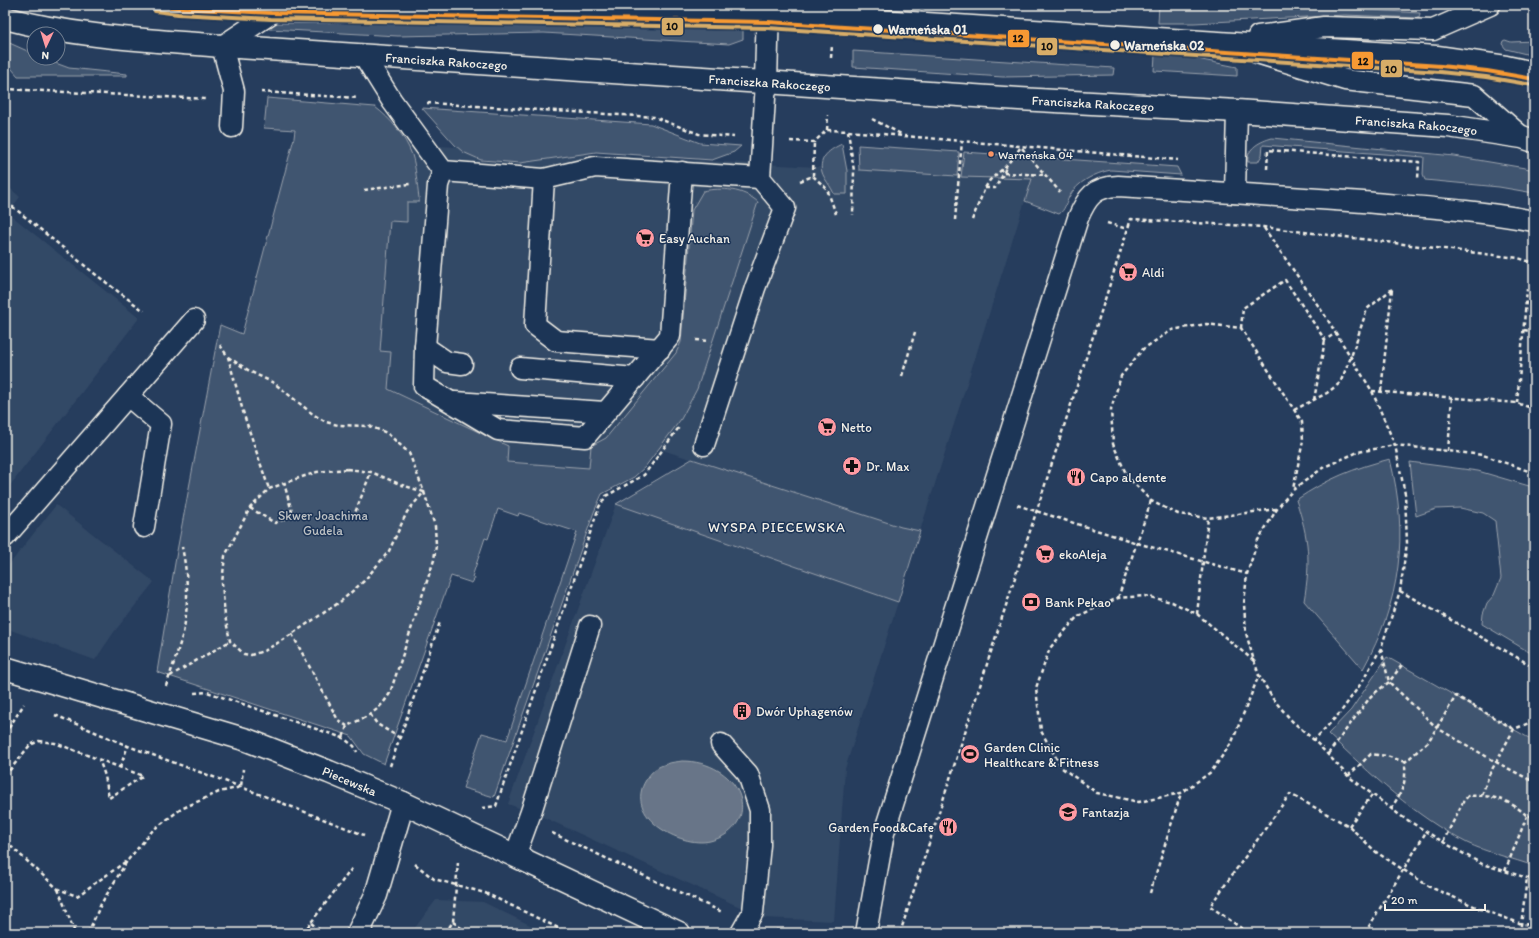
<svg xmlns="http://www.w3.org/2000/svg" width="1539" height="938" font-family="Itim,sans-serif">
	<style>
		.built { fill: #334966 }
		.green { fill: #40546f; stroke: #9aa2ac }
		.water { fill: #677588; stroke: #9fa7ae }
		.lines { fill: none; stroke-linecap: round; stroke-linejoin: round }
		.service-casing { stroke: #f4f1e8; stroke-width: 23 }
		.minor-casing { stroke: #f4f1e8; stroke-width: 25 }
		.secondary-casing { stroke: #f4f1e8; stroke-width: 25 }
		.path { stroke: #f4f1e8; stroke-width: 2.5; stroke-dasharray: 4 3; stroke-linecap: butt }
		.service { stroke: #1d3557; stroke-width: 20 }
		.minor { stroke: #1d3557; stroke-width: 22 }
		.secondary { stroke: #1d3557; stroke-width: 22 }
		.tram-1-casing { stroke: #1d3557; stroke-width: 7 }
		.tram-2-casing { stroke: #1d3557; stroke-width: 7 }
		.tram-1 { stroke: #f79933; stroke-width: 4 }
		.tram-2 { stroke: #d8ad68; stroke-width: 4 }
		.stop-dot { fill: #f4f1e8; stroke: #1d3557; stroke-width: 1.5 }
		.bus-dot { fill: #fb9564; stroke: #1d3557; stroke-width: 1.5 }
		.labels { text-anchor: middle; stroke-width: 3; stroke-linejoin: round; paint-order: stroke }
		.bus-label { font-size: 12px; fill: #f4f1e8; stroke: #1d3557; text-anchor: start }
		.stop-label { font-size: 13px; font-weight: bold; fill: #f4f1e8; stroke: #1d3557; text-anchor: start }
		.street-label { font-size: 13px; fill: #f4f1e8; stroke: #1d3557 }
		.poi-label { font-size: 13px; fill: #f4f1e8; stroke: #1d3557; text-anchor: start }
		.park-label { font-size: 13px; fill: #bec2c4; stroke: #1d3557 }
		.neighbourhood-label { font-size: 14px; letter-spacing: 1px; fill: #f4f1e8; stroke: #1d3557 }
		.line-badge { stroke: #1d3557; stroke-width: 1.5 }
		.pale-badge-label { font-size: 11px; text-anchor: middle; font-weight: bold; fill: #111 }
	</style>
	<rect width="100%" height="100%" fill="#263d5d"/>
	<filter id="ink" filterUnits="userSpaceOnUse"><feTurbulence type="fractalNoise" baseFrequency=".025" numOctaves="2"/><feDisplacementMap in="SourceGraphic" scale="8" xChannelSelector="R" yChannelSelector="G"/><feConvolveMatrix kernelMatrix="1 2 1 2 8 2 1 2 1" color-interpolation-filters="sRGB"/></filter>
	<g filter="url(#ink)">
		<g class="built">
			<polygon points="294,138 1032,179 920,531 901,527 650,446 633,467 506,495 507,446 380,385"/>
			<polygon points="5,184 20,197 8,213 139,318 5,492"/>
			<polygon points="616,504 898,602 845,769 834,921 764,918 543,817 508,804"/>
			<polygon points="56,505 154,582 114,632 95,660 5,628 5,570"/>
			<polygon points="436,900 483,902 546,933 411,933"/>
		</g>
		<g class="green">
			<polygon points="1155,5 1288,5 1420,13 1419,18 1345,15 1194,23 1158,23 1159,5"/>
			<polygon points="269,23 436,24 743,30 743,39 729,44 544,33 398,36 269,29"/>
			<polygon points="1505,40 1511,42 1534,41 1534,56 1506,49 1502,44 1503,41"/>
			<polygon points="5,41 34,54 34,58 42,58 69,68 127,74 127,76 18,76 5,61"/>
			<polygon points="853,51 1114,68 1113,75 1003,77 853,67"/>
			<polygon points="1155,55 1182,56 1237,67 1237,76 1154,71"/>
			<path d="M267,98l108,9c16,12 30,29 37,48 4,12 5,30 7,43v4h-12v20l-17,-1 -10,130 11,1 -3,37 120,57 -1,16 82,6 2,-22 15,-8 70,-85 5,-11 11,-132 11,-19c19,-4 40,-2 55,11l-61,187 -16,30 -36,48 -11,10 -32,17 -8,18 -100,285 -31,-9 19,-55 25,7 70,-208 -58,-19 -1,3 -20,-7 -10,30 -3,-1 -13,39 3,1 -3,5 -21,-7 -67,188 -20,-10 -13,-18 -194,-64 20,-121 43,-226 22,9 52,-196 1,-8 -31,-2z"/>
			<polygon points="422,108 651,124 700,143 741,146 734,152 712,160 596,152 520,163 481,160 463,152 455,145"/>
			<path d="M1272,138l182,18 71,12 9,2v23l-35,-6 -74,-7 -2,-5 1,-18 -161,-12 -1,10 -4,7h-10c-2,-14 13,-21 24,-24z"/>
			<path d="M842,144l5,27v23h-13c-3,-8 -10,-15 -12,-22 -4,-15 9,-23 20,-28z"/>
			<polygon points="858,145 959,152 957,176 859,170"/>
			<path d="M964,152l213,15 4,8 -70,-5c-16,3 -34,12 -42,27 -3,6 -4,13 -10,17l-34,-13 7,-22 -71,-2z"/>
			<polygon points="692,459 901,527 920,531 898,602 616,504"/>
			<path d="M1390,459c19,77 11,141 -27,210l-59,-68c7,-41 5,-62 -8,-101 31,-21 58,-32 94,-41z"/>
			<polygon points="1410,462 1478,471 1529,486 1534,489 1534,655 1482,624 1483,614 1487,603 1494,595 1501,578 1495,521 1483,513 1460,508 1436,509 1416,516"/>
			<path d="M1387,657l147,84v125c-20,-7 -48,-14 -67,-23 -53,-27 -96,-69 -139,-109l23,-24z"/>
		</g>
		<path class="water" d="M682,761c13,0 26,3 37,10 32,20 31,60 -9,70 -30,7 -87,-25 -64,-61 5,-8 11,-14 21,-16 4,-2 10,-2 15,-3z"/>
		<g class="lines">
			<g class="service-casing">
				<g id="service">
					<polyline points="340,5 768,14 834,17 1437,56 1506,66 1534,72"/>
					<polyline points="1258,36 1324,27 1433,30 1490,5"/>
					<polyline points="1257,53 1345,80 1474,95 1522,137"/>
					<polyline points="364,56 392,101 443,171 544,179 595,167 760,178"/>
					<polyline points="232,127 234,91 222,46 284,5"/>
					<polyline points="443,171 438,185 425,347 424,386 498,430 585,437 670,336 682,172"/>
					<polyline points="544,179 535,325 556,341 660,349"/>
					<polyline points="1235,193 1237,111"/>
					<polyline points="425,347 447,362 462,364"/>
					<polyline points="520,368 635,378"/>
					<polyline points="128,396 161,424 144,527"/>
					<polyline points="455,402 605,412"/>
					<polyline points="704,445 755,288 785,208 760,178 766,82"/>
					<polyline points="5,537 194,320"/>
					<polyline points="721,744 748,774 760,810 760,845 753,912 741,933"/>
					<polyline points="515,856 531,812 590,626"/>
					<path d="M866,933l18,-100 194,-615c9,-21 16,-31 40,-32 82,5 163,10 245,16 57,5 114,8 171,19"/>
				</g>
			</g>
			<g class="minor-casing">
				<g id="minor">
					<polyline points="766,82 768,5"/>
					<path id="s1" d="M5,668l242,72 82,32 74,31 276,130"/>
					<polyline points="358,933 376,895 403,803"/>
				</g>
			</g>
			<g class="secondary-casing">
				<g id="secondary">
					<path id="s2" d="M5,18c70,19 145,22 217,28l797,53 218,12 211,15 74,11 12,4"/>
				</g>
			</g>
			<g class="path">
				<polyline points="831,58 832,45"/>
				<polyline points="5,89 207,99"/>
				<polyline points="261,92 358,98"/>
				<polyline points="427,103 654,117 699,134 734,137"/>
				<polyline points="872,119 903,135"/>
				<polyline points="827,130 828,115"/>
				<polyline points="848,131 854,171 853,215"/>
				<polyline points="790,141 814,142 827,130 848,131 1178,160"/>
				<polyline points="1267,169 1268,150 1419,162 1418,179"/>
				<polyline points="1004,173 1046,175"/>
				<polyline points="813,176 827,189 836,214"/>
				<polyline points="800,181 813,176 814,142"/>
				<polyline points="985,188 995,188 1004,173 1006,166"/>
				<polyline points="364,190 410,184"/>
				<polyline points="5,207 13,207 95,274 144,311"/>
				<polyline points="955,220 962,141"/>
				<polyline points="972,220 985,188 990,180 1006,166 1021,147 1060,192"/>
				<polyline points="1107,223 1127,229"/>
				<polyline points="1264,228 1324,314 1372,391 1395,445 1405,494 1407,543 1400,591 1381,648 1362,682 1340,713 1314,740"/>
				<polyline points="1241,328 1243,308 1285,280 1325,340 1336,333"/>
				<polyline points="1524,330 1534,332"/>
				<polyline points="696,340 709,341"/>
				<polyline points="220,345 228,357 244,415 269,489"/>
				<path d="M228,357l23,15 23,11 40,32 12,7 12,3 31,1 18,7 22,20 15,39 11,34 1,19 -2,15 -44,133c-12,20 -23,23 -43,33l-4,12"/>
				<polyline points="902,376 915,332"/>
				<polyline points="1372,391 1517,403 1534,409"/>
				<polyline points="1381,391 1392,289"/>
				<polyline points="1314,400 1325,340"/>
				<polyline points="1517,403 1527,289"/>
				<polyline points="1294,410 1327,393 1340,383 1351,357 1367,309 1392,289"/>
				<polyline points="1448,451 1452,397"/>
				<polygon points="347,469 371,472 402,485 424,492 407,512 389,551 364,581 340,602 292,634 266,650 251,655 244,654 230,641 225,616 222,583 225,556 250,508 269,489 290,481 317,472"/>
				<polyline points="1534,473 1483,455 1395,445 1358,452 1324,467 1293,490 1285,499 1277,509 1258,540 1247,574 1244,604 1246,633 1254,661 1259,675 1273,699 1292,721 1314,740 1348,776 1401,816 1443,842 1482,864 1534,880"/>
				<polyline points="1017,505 1137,543 1247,574"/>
				<polyline points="250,508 275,523 285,519 292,512 284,483"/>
				<polyline points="1276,509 1208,518 1178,514 1151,501 1127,476 1113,444 1111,409 1121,376 1143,349 1172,330 1206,324 1241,328 1302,422 1303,441 1293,489"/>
				<polyline points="353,518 371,472"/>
				<polyline points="1400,591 1534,667"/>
				<polyline points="1118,598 1151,501"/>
				<polyline points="1197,614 1208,518"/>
				<polyline points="292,634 338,720 347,726"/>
				<polyline points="1381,649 1389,682 1437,728 1496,762 1534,782"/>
				<polyline points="1254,661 1197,614 1172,602 1145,596 1118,598 1078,616 1050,648 1036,688 1041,731 1062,768 1097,793 1139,802 1181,793 1211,772 1232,742 1259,675"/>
				<polyline points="170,676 230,641"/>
				<path d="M166,686c6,-17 12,-35 17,-53 6,-28 5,-57 -1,-86"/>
				<polyline points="194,693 207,692 343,738 354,746 357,752"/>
				<polyline points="370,714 377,724 400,738"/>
				<polyline points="55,715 128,746 241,787 364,835"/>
				<polyline points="5,734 24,704"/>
				<polyline points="1328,754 1371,696 1389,682 1402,665"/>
				<polyline points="390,766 440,622"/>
				<polyline points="120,767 128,746"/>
				<polyline points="5,776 30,745 39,741 55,743 143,776 109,798 105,776 99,759"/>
				<polyline points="1348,776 1371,754 1387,756 1405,762"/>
				<polyline points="1482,795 1489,775 1514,729 1534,721"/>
				<polyline points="482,808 496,806 599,507 606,496 644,475 680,426"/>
				<path d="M1391,809c12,-20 15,-23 14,-47l23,-20 28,-46 58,33"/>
				<polyline points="1349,826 1372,795"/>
				<polyline points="552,833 722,912"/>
				<polyline points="5,841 58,889 77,896 128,860 153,830 181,809 219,792 241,787 243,769"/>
				<path d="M1443,842l20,-40 5,-6c22,-2 43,4 59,20h7"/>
				<polyline points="415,864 434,879 485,893 569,933"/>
				<polyline points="1505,871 1527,816"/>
				<polyline points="58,889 75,933"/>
				<polyline points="1150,893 1181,793"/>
				<polyline points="453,922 468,933"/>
				<polyline points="311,923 323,933"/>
				<polyline points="776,930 790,933"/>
				<polyline points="88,933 101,904 127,861"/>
				<polyline points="303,933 353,867"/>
				<polyline points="445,933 453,922 458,862"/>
				<polyline points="900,933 1131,219 1263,227 1518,258 1534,263"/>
				<polyline points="1248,933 1210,906 1290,794 1349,826 1376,852 1430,887 1483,910 1522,924 1534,925"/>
				<polyline points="1365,933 1426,832"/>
				<polyline points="1520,933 1527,878"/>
			</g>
			<use href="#service" class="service"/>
			<use href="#minor" class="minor"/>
			<use href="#secondary" class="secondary"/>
			<g class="tram-1-casing">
				<polyline id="tram-1" points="156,5 178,8 271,13 768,22 1441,66 1487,71 1534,79"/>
			</g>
			<g class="tram-2-casing">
				<polyline id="tram-2" points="155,11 178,14 271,19 768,28 1440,72 1486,77 1533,85"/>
			</g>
			<use href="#tram-1" class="tram-1"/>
			<use href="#tram-2" class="tram-2"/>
		</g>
	</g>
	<defs>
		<g id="supermarket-disc" transform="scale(1)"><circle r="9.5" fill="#ff9aa2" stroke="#1d3557"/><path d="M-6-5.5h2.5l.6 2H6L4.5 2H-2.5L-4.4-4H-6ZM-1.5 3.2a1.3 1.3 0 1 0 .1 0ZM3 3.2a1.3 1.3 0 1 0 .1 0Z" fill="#111"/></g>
		<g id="pharmacy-disc" transform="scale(1)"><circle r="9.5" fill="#ff9aa2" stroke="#1d3557"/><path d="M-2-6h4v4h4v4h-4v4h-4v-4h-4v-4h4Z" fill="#111"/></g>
		<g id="restaurant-disc" transform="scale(1)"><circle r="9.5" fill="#ff9aa2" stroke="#1d3557"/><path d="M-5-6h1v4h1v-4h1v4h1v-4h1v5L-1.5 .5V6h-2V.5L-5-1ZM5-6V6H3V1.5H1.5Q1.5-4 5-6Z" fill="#111"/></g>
		<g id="bank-disc" transform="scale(1)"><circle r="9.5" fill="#ff9aa2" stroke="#1d3557"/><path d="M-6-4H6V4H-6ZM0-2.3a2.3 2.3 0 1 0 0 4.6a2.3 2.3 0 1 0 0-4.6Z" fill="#111"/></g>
		<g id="building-disc" transform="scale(1)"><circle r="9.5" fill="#ff9aa2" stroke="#1d3557"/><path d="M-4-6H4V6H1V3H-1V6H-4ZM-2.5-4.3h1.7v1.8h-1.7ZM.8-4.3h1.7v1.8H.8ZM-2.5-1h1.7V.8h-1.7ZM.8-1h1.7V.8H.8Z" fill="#111"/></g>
		<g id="stadium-disc" transform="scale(1)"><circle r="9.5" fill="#ff9aa2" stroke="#1d3557"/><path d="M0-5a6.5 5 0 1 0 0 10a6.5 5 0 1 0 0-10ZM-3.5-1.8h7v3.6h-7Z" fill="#111"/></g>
		<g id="school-disc" transform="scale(1)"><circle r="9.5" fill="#ff9aa2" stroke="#1d3557"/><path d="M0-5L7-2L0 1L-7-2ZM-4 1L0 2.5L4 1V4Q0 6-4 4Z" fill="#111"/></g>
	</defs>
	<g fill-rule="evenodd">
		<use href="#supermarket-disc" x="645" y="238"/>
		<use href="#supermarket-disc" x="1128" y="272"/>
		<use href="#supermarket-disc" x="827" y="427"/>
		<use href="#pharmacy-disc" x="852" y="466"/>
		<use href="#restaurant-disc" x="1076" y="477"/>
		<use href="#supermarket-disc" x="1045" y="554"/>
		<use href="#bank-disc" x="1031" y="602"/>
		<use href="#building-disc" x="742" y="711"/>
		<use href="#stadium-disc" x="970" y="754"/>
		<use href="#school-disc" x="1068" y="812"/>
		<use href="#restaurant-disc" x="948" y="827"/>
	</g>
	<g class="stop-dot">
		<circle cx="878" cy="29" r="5.5"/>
		<circle cx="1115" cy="45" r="5.5"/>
	</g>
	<circle class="bus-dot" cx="991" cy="154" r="3.5"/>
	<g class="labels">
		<g class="bus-label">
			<text x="998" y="159">Warneńska 04</text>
		</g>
		<g class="stop-label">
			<text x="888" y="34">Warneńska 01</text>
			<text x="1124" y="50">Warneńska 02</text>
		</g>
		<g class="street-label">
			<text dy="5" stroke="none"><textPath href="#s2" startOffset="444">Franciszka Rakoczego</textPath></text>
			<text dy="5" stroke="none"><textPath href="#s2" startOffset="768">Franciszka Rakoczego</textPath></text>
			<text dy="5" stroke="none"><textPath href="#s2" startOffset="1092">Franciszka Rakoczego</textPath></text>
			<text dy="5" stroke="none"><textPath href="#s2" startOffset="1416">Franciszka Rakoczego</textPath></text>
			<text dy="5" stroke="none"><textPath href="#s1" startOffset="363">Piecewska</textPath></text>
		</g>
		<g class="poi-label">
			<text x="659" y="243">Easy Auchan</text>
			<text x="1142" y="277">Aldi</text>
			<text x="841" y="432">Netto</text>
			<text x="866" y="471">Dr. Max</text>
			<text x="1090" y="482">Capo al dente</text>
			<text x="1059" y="559">ekoAleja</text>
			<text x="1045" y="607">Bank Pekao</text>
			<text x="756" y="716">Dwór Uphagenów</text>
			<text x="984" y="752">Garden Clinic<tspan x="984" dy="15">Healthcare &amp; Fitness</tspan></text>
			<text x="1082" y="817">Fantazja</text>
			<text x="934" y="832" text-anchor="end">Garden Food&amp;Cafe</text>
		</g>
		<g class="park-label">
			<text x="323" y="520">Skwer Joachima<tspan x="323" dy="15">Gudela</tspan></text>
		</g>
		<g class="neighbourhood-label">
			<text x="777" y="532">WYSPA PIECEWSKA</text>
		</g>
	</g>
	<g class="line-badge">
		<rect x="661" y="17" width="23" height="19" rx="4" fill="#d8ad68"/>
		<rect x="1007" y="29" width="23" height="19" rx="4" fill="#f79933"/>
		<rect x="1036" y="37" width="22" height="19" rx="4" fill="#d8ad68"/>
		<rect x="1351" y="51" width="23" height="19" rx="4" fill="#f79933"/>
		<rect x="1380" y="59" width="23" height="19" rx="4" fill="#d8ad68"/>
	</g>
	<g class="pale-badge-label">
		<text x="672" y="30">10</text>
		<text x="1018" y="42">12</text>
		<text x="1047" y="50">10</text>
		<text x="1363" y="65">12</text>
		<text x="1391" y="73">10</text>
	</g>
	<rect width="1539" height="938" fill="none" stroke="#1d3557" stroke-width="20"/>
	<rect x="10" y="10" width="1519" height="918" fill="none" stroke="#f4f1e8" stroke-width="1.5" filter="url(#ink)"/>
	<g transform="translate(46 46) rotate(184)"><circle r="19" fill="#1d3557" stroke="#738091"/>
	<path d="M0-3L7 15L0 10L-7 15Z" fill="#ff9aa2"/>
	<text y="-6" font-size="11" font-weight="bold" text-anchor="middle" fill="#f4f1e8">N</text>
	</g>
	<path d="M1385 904v6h100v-6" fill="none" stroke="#f4f1e8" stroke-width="2"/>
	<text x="1391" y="904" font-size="12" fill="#f4f1e8" stroke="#1d3557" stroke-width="3" paint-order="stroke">20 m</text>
</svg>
